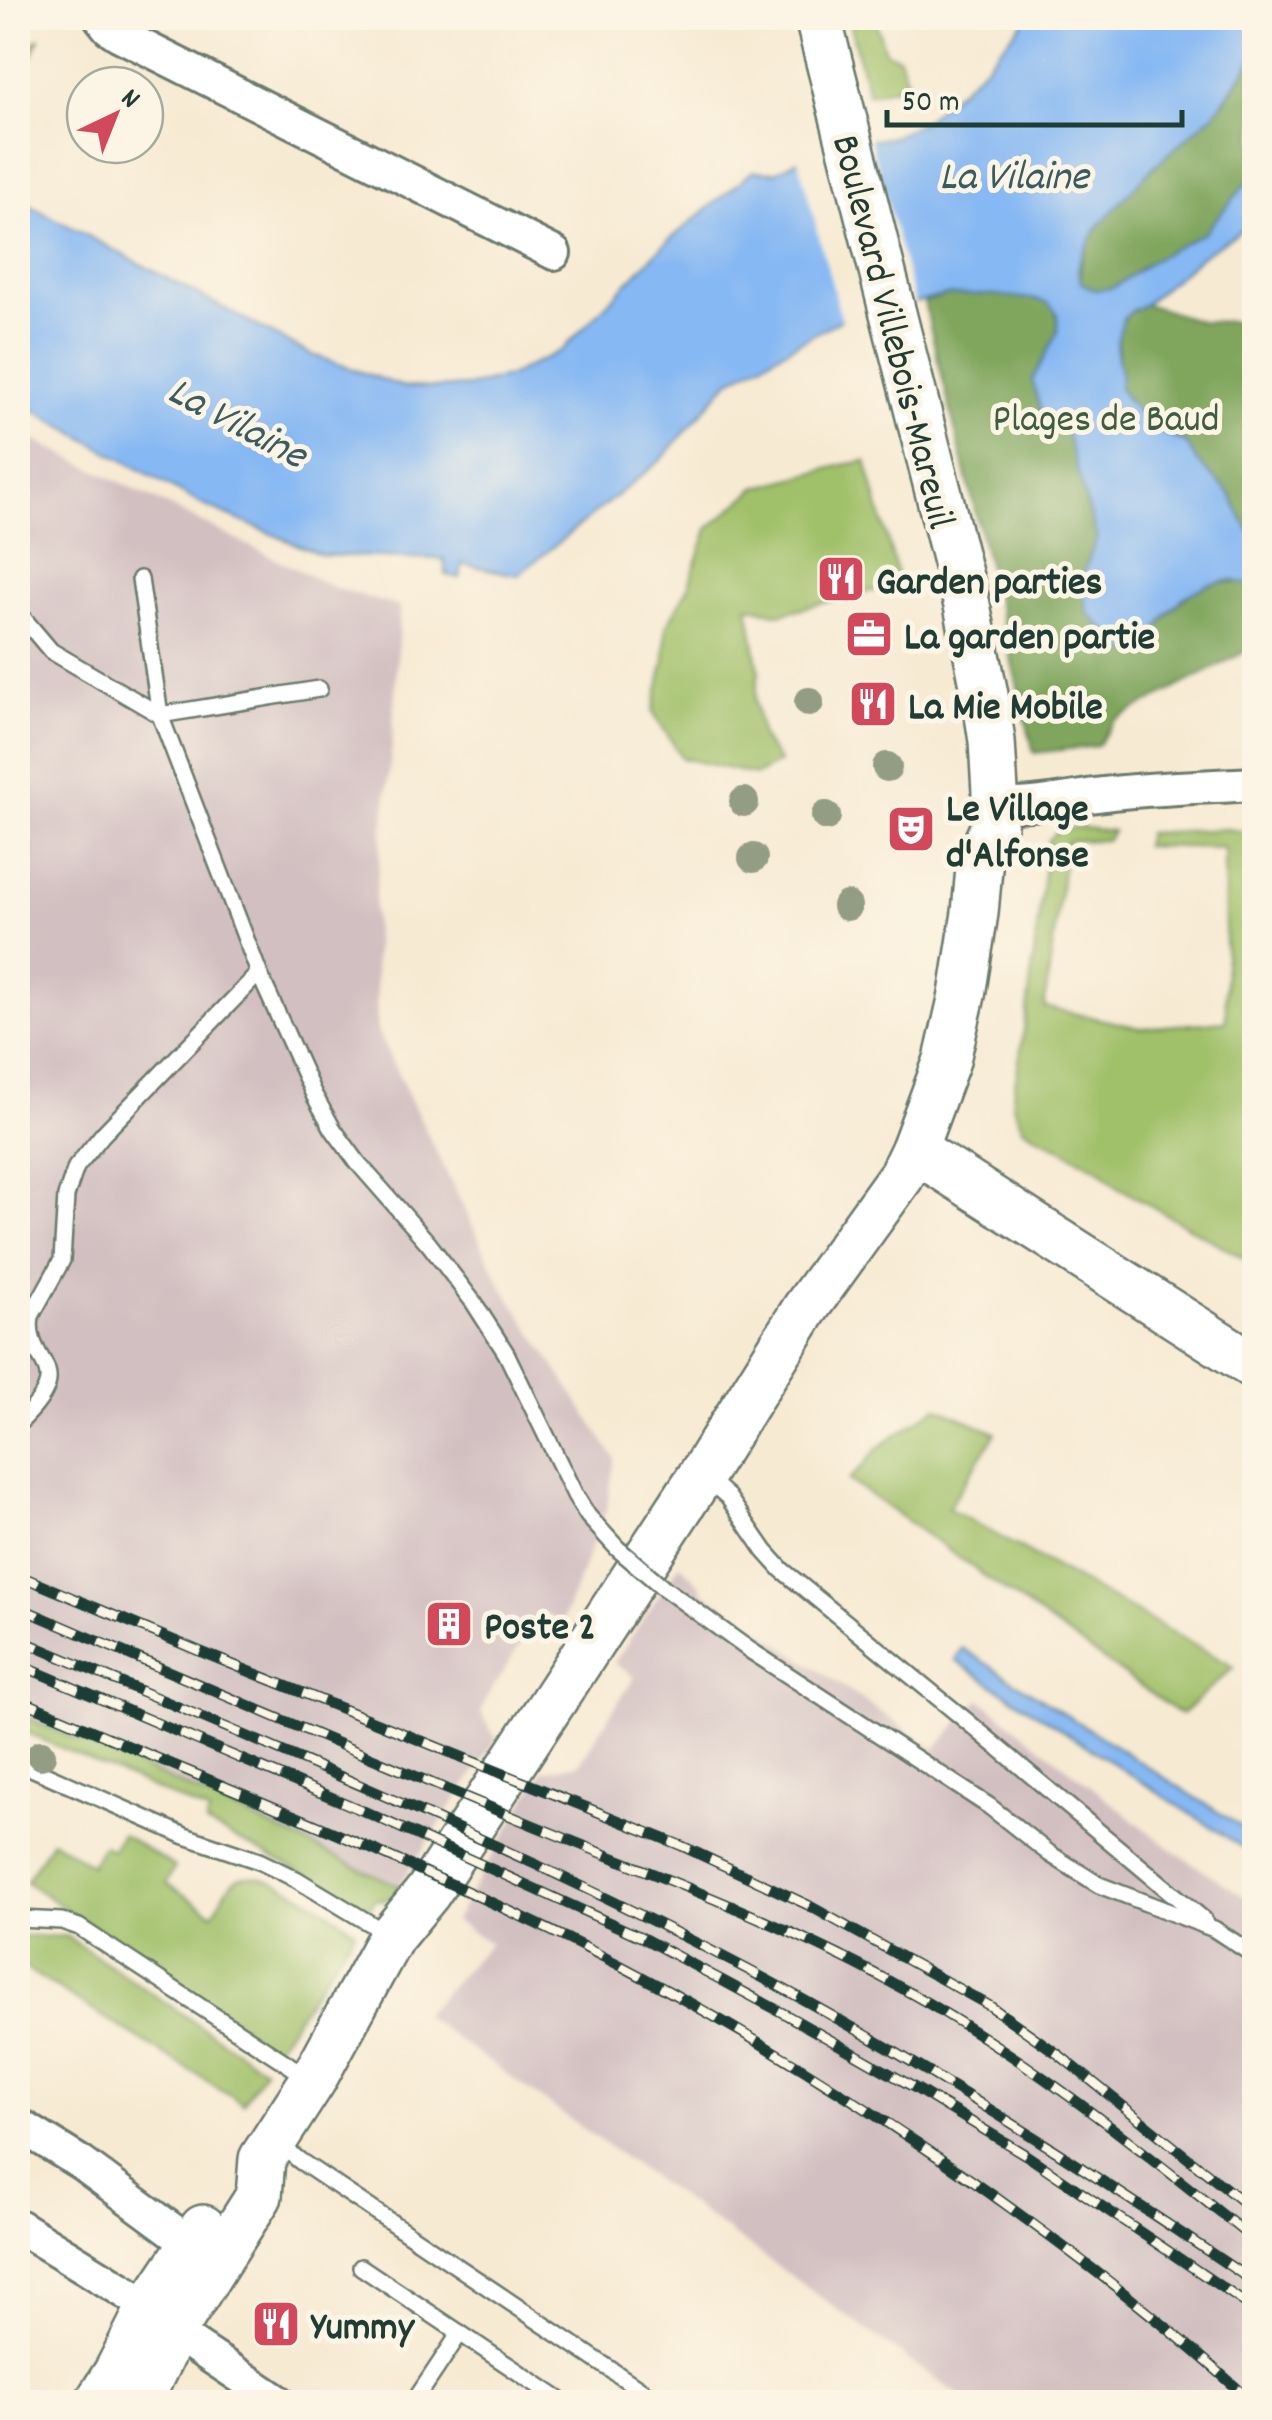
<svg xmlns="http://www.w3.org/2000/svg" width="1272" height="2420" font-family="Dekko,sans-serif">
	<style>
		.industrial { fill: #d2bfc1 }
		.green { fill: #a0c069; stroke: #607e4e; stroke-width: 2.5 }
		.forest { fill: #80a65d; stroke: #507248; stroke-width: 2.5 }
		.water { fill: #86b8f3; stroke: #527a94; stroke-width: 2.5 }
		.pier { fill: #f7ead3 }
		.lines { fill: none; stroke-linecap: round; stroke-linejoin: round }
		.lane-casing { stroke: #6b7a6c; stroke-width: 20 }
		.street-casing { stroke: #6b7a6c; stroke-width: 38 }
		.secondary-casing { stroke: #6b7a6c; stroke-width: 50 }
		.lane { stroke: #fff; stroke-width: 15 }
		.street { stroke: #fff; stroke-width: 32 }
		.secondary { stroke: #fff; stroke-width: 45 }
		.rail-casing { stroke: #1f3d34; stroke-width: 11 }
		.rail { stroke: #fcf5e5; stroke-width: 8; stroke-dasharray: 22; stroke-linecap: butt }
		.lane-bridge-casing { stroke: #6b7a6c; stroke-width: 20; stroke-linecap: butt }
		.lane-bridge { stroke: #fff; stroke-width: 15 }
		.tree { fill: #929d83 }
		.labels { text-anchor: middle; stroke-width: 10; stroke-linejoin: round; paint-order: stroke }
		.street-label { font-size: 40px; fill: #1f3d34; stroke: #fcf5e5 }
		.park-label { font-size: 40px; fill: #3f5e41; stroke: #fcf5e5 }
		.poi-label { font-size: 40px; font-weight: bold; fill: #1f3d34; stroke: #fcf5e5; text-anchor: start }
		.water-label { font-size: 42px; font-style: italic; fill: #395c64; stroke: #fcf5e5 }
	</style>
	<rect width="100%" height="100%" fill="#fcf5e5"/>
	<filter id="ink" filterUnits="userSpaceOnUse"><feTurbulence type="fractalNoise" baseFrequency=".01" numOctaves="2"/><feDisplacementMap in="SourceGraphic" scale="20" xChannelSelector="R" yChannelSelector="G"/><feConvolveMatrix kernelMatrix="1 2 1 2 8 2 1 2 1" color-interpolation-filters="sRGB"/></filter>
	<filter id="wash" filterUnits="userSpaceOnUse"><feTurbulence type="fractalNoise" baseFrequency=".0048" numOctaves="4" result="noise"/><feDisplacementMap in="SourceGraphic" scale="40" xChannelSelector="R" yChannelSelector="G"/><feGaussianBlur stdDeviation="2.25" result="paint"/><feColorMatrix in="noise" values="0 0 0 0 0 0 0 0 0 0 0 0 0 0 0 0 0 1.4 0 .05"/><feComposite in="paint" operator="in"/></filter>
	<g filter="url(#wash)">
		<rect width="100%" height="100%" fill="#f7ead3"/>
		<g class="industrial">
			<polygon points="18,432 333,587 400,607 392,747 374,907 377,1031 502,1286 615,1458 607,1507 562,1622 541,1612 486,1698 481,1712 496,1739 399,1886 172,1781 18,1714"/>
			<polygon points="680,1564 701,1586 702,1591 935,1749 980,1699 1171,1849 1254,1903 1254,2402 968,2402 423,2015 490,1943 454,1921 543,1771 579,1764 634,1677 614,1663"/>
		</g>
		<g class="green">
			<polygon points="848,18 875,18 885,52 899,57 908,84 868,94"/>
			<polygon points="39,39 18,91 18,58 30,44"/>
			<polygon points="866,461 901,589 870,591 779,614 748,606 759,671 755,701 762,738 779,762 756,775 682,758 653,712 665,659 666,627 687,590 708,529 756,488 843,465"/>
			<polygon points="1075,827 1113,831 1107,840 1067,841 1044,1007 1141,1028 1226,1021 1224,848 1144,846 1147,833 1227,829 1254,833 1254,874 1244,1009 1254,1011 1254,1264 1118,1187 1100,1170 1023,1128 1012,1103 1027,1011 1048,840 1056,832"/>
			<polygon points="937,1407 996,1433 948,1508 1234,1667 1181,1715 849,1480 881,1446"/>
			<polygon points="18,1714 172,1781 399,1886 394,1897 384,1900 375,1899 369,1909 300,1871 206,1824 209,1813 18,1729"/>
			<path d="M122,1834l53,33 -9,16 47,30c7,-9 13,-26 22,-33 23,-19 101,35 120,51l-78,115 -8,1 -243,-165 26,-42 39,25 12,-20 8,5z"/>
			<polygon points="66,1936 264,2069 243,2103 18,1964 18,1937"/>
		</g>
		<g class="forest">
			<path d="M1254,58v116l-50,59 -50,26 -41,29 -18,2 -13,-7c-16,-54 96,-133 130,-168 16,-16 29,-38 42,-57z"/>
			<path d="M947,295c21,0 86,-3 102,8 8,6 11,20 8,29 -3,11 -19,37 -25,49l9,30 25,21 32,107 -17,41 29,53 16,17 19,-1c24,-42 54,-78 106,-64l3,6v56l-139,73 -18,26 -63,7 -110,-451z"/>
			<path d="M1145,304l58,18 51,-1v217l-13,-21 -10,-22 -34,-34 -11,-18 -33,-15 -16,-15 -18,-26c5,-35 -17,-64 26,-83z"/>
		</g>
		<g class="water">
			<polygon points="1027,18 1254,18 1254,58 1214,114 1151,169 1097,228 1080,259 1078,271 1082,283 1095,290 1113,288 1154,259 1204,233 1254,175 1254,216 1245,228 1204,254 1145,304 1133,310 1123,319 1116,346 1121,375 1119,387 1127,400 1153,428 1186,443 1197,461 1231,495 1241,517 1254,538 1254,591 1251,585 1231,580 1207,585 1183,598 1167,614 1145,649 1136,652 1126,651 1088,613 1081,580 1097,538 1066,432 1041,411 1032,381 1058,331 1057,313 1049,304 1038,300 996,295 947,295 838,321 729,381 662,459 518,575 462,564 460,578 446,575 444,559 322,555 203,505 18,401 18,199 310,354 403,387 436,388 471,386 507,377 562,350 666,243 753,171 776,172 800,159 872,140 893,137 925,120 980,71"/>
			<polygon points="962,1648 1254,1835 1254,1855 955,1660"/>
		</g>
		<polygon class="pier" points="869,135 916,308 843,325 797,155"/>
	</g>
	<g filter="url(#ink)">
		<g class="lines">
			<g class="lane-casing">
				<g id="lane">
					<polyline points="140,579 160,715 319,689"/>
					<polyline points="18,612 51,651 160,715 259,973 314,1095 333,1129 358,1163 429,1244 474,1303 506,1353 575,1495 588,1516 618,1549"/>
					<path d="M18,1424c64,-61 5,-57 13,-108l31,-56 4,-64 10,-29 27,-33 156,-161"/>
					<polyline points="703,1475 728,1497 765,1551 782,1570 963,1718 1204,1920"/>
					<polyline points="664,1588 751,1651 989,1806 1050,1854 1099,1885 1214,1929 1254,1955"/>
					<polyline points="18,1762 185,1836 259,1861 296,1879 389,1935"/>
					<polyline points="18,1919 62,1921 79,1927 309,2078"/>
					<polyline points="278,2143 300,2161 659,2402"/>
					<polyline points="361,2267 563,2402"/>
					<polyline points="414,2402 460,2333"/>
				</g>
			</g>
			<g class="street-casing">
				<g id="street">
					<polyline points="101,18 109,28 118,34 554,253"/>
					<path d="M995,804c37,4 73,-6 109,-10 50,-6 101,-7 150,-10"/>
					<polyline points="18,2124 81,2163 183,2238 211,2254"/>
					<polyline points="18,2226 150,2307 189,2342 279,2402"/>
				</g>
			</g>
			<g class="secondary-casing">
				<g id="secondary">
					<polyline points="914,1149 1254,1366"/>
					<polyline points="98,2402 117,2372 150,2307 203,2228"/>
					<polyline points="136,2402 145,2389 173,2331 259,2196 262,2159 313,2080 391,1937 428,1892 702,1474 805,1309 901,1176 914,1149 947,1060 962,995 975,913 980,857 994,826 995,792 992,741 985,695 967,605 818,18"/>
				</g>
			</g>
			<use href="#lane" class="lane"/>
			<use href="#street" class="street"/>
			<use href="#secondary" class="secondary"/>
			<g class="rail-casing">
				<g id="rail">
					<polyline points="18,1575 199,1651 682,1846 808,1905 990,2006 1058,2054 1254,2211"/>
					<path d="M18,1607c166,71 333,143 500,212 130,54 264,102 387,171 126,70 237,160 349,250"/>
					<path d="M18,1639c261,111 526,219 775,355 159,87 311,187 461,288"/>
					<polyline points="18,1664 359,1809 641,1937 781,2012 917,2089 1026,2155 1254,2309"/>
					<path d="M18,1699c185,80 373,153 554,242 140,69 274,151 402,241 97,68 191,140 278,220"/>
				</g>
			</g>
			<use href="#rail" class="rail"/>
			<g class="lane-bridge-casing">
				<polyline id="lane-bridge" points="618,1549 664,1588"/>
			</g>
			<use href="#lane-bridge" class="lane-bridge"/>
		</g>
		<g class="tree">
			<circle cx="809" cy="702" r="15"/>
			<circle cx="887" cy="767" r="15"/>
			<circle cx="744" cy="802" r="15"/>
			<circle cx="826" cy="816" r="15"/>
			<circle cx="753" cy="858" r="15"/>
			<circle cx="847" cy="906" r="15"/>
			<circle cx="41" cy="1755" r="15"/>
		</g>
	</g>
	<defs>
		<g id="restaurant-square" transform="scale(2.5)"><rect x="-9" y="-9" width="18" height="18" rx="4" fill="#d1495b" stroke="#fcf5e5"/><path d="M-5-6h1v4h1v-4h1v4h1v-4h1v5L-1.5 .5V6h-2V.5L-5-1ZM5-6V6H3V1.5H1.5Q1.5-4 5-6Z" fill="#fff"/></g>
		<g id="office-square" transform="scale(2.5)"><rect x="-9" y="-9" width="18" height="18" rx="4" fill="#d1495b" stroke="#fcf5e5"/><path d="M-6-3h4V-5.5h4V-3h4V5H-6ZM-1-4.5V-3h2v-1.5ZM-6 0V1H6V0Z" fill="#fff"/></g>
		<g id="theatre-square" transform="scale(2.5)"><rect x="-9" y="-9" width="18" height="18" rx="4" fill="#d1495b" stroke="#fcf5e5"/><path d="M-5-5.5Q0-4 5-5.5V0Q5 5 0 6Q-5 5-5 0ZM-3.3-2.5H-1v1.5H-3.3ZM1-2.5H3.3v1.5H1ZM-2.8 1Q0 5.5 2.8 1Z" fill="#fff"/></g>
		<g id="building-square" transform="scale(2.5)"><rect x="-9" y="-9" width="18" height="18" rx="4" fill="#d1495b" stroke="#fcf5e5"/><path d="M-4-6H4V6H1V3H-1V6H-4ZM-2.5-4.3h1.7v1.8h-1.7ZM.8-4.3h1.7v1.8H.8ZM-2.5-1h1.7V.8h-1.7ZM.8-1h1.7V.8H.8Z" fill="#fff"/></g>
	</defs>
	<g fill-rule="evenodd">
		<use href="#restaurant-square" x="841" y="579"/>
		<use href="#office-square" x="869" y="634"/>
		<use href="#restaurant-square" x="873" y="704"/>
		<use href="#theatre-square" x="911" y="829"/>
		<use href="#building-square" x="449" y="1624"/>
		<use href="#restaurant-square" x="276" y="2324"/>
	</g>
	<g class="labels">
		<g class="street-label">
			<text transform="translate(896 331) rotate(76)" y="14">Boulevard Villebois-Mareuil</text>
		</g>
		<g class="park-label">
			<text x="1106" y="430">Plages de Baud</text>
		</g>
		<g class="poi-label">
			<text x="876" y="593">Garden parties</text>
			<text x="904" y="648">La garden partie</text>
			<text x="908" y="718">La Mie Mobile</text>
			<text x="946" y="820">Le Village<tspan x="946" dy="46">d'Alfonse</tspan></text>
			<text x="484" y="1638">Poste 2</text>
			<text x="311" y="2338">Yummy</text>
		</g>
		<g class="water-label">
			<text x="1014" y="188">La Vilaine</text>
			<text transform="translate(239 420) rotate(28)" y="15">La Vilaine</text>
		</g>
	</g>
	<rect width="1272" height="2420" fill="none" stroke="#fcf5e5" stroke-width="60"/>
	<g transform="translate(115 115) rotate(43)"><circle r="48" fill="#fcf5e5" stroke="#a4ab9e" stroke-width="2.5"/>
	<path d="M0-8L18 38L0 25L-18 38Z" fill="#d1495b"/>
	<text y="-15" font-size="28" font-weight="bold" text-anchor="middle" fill="#1f3d34">N</text>
	</g>
	<path d="M887 110v15h295v-15" fill="none" stroke="#1f3d34" stroke-width="5"/>
	<text x="902" y="110" font-size="30" fill="#1f3d34" stroke="#fcf5e5" stroke-width="8" paint-order="stroke">50 m</text>
</svg>
